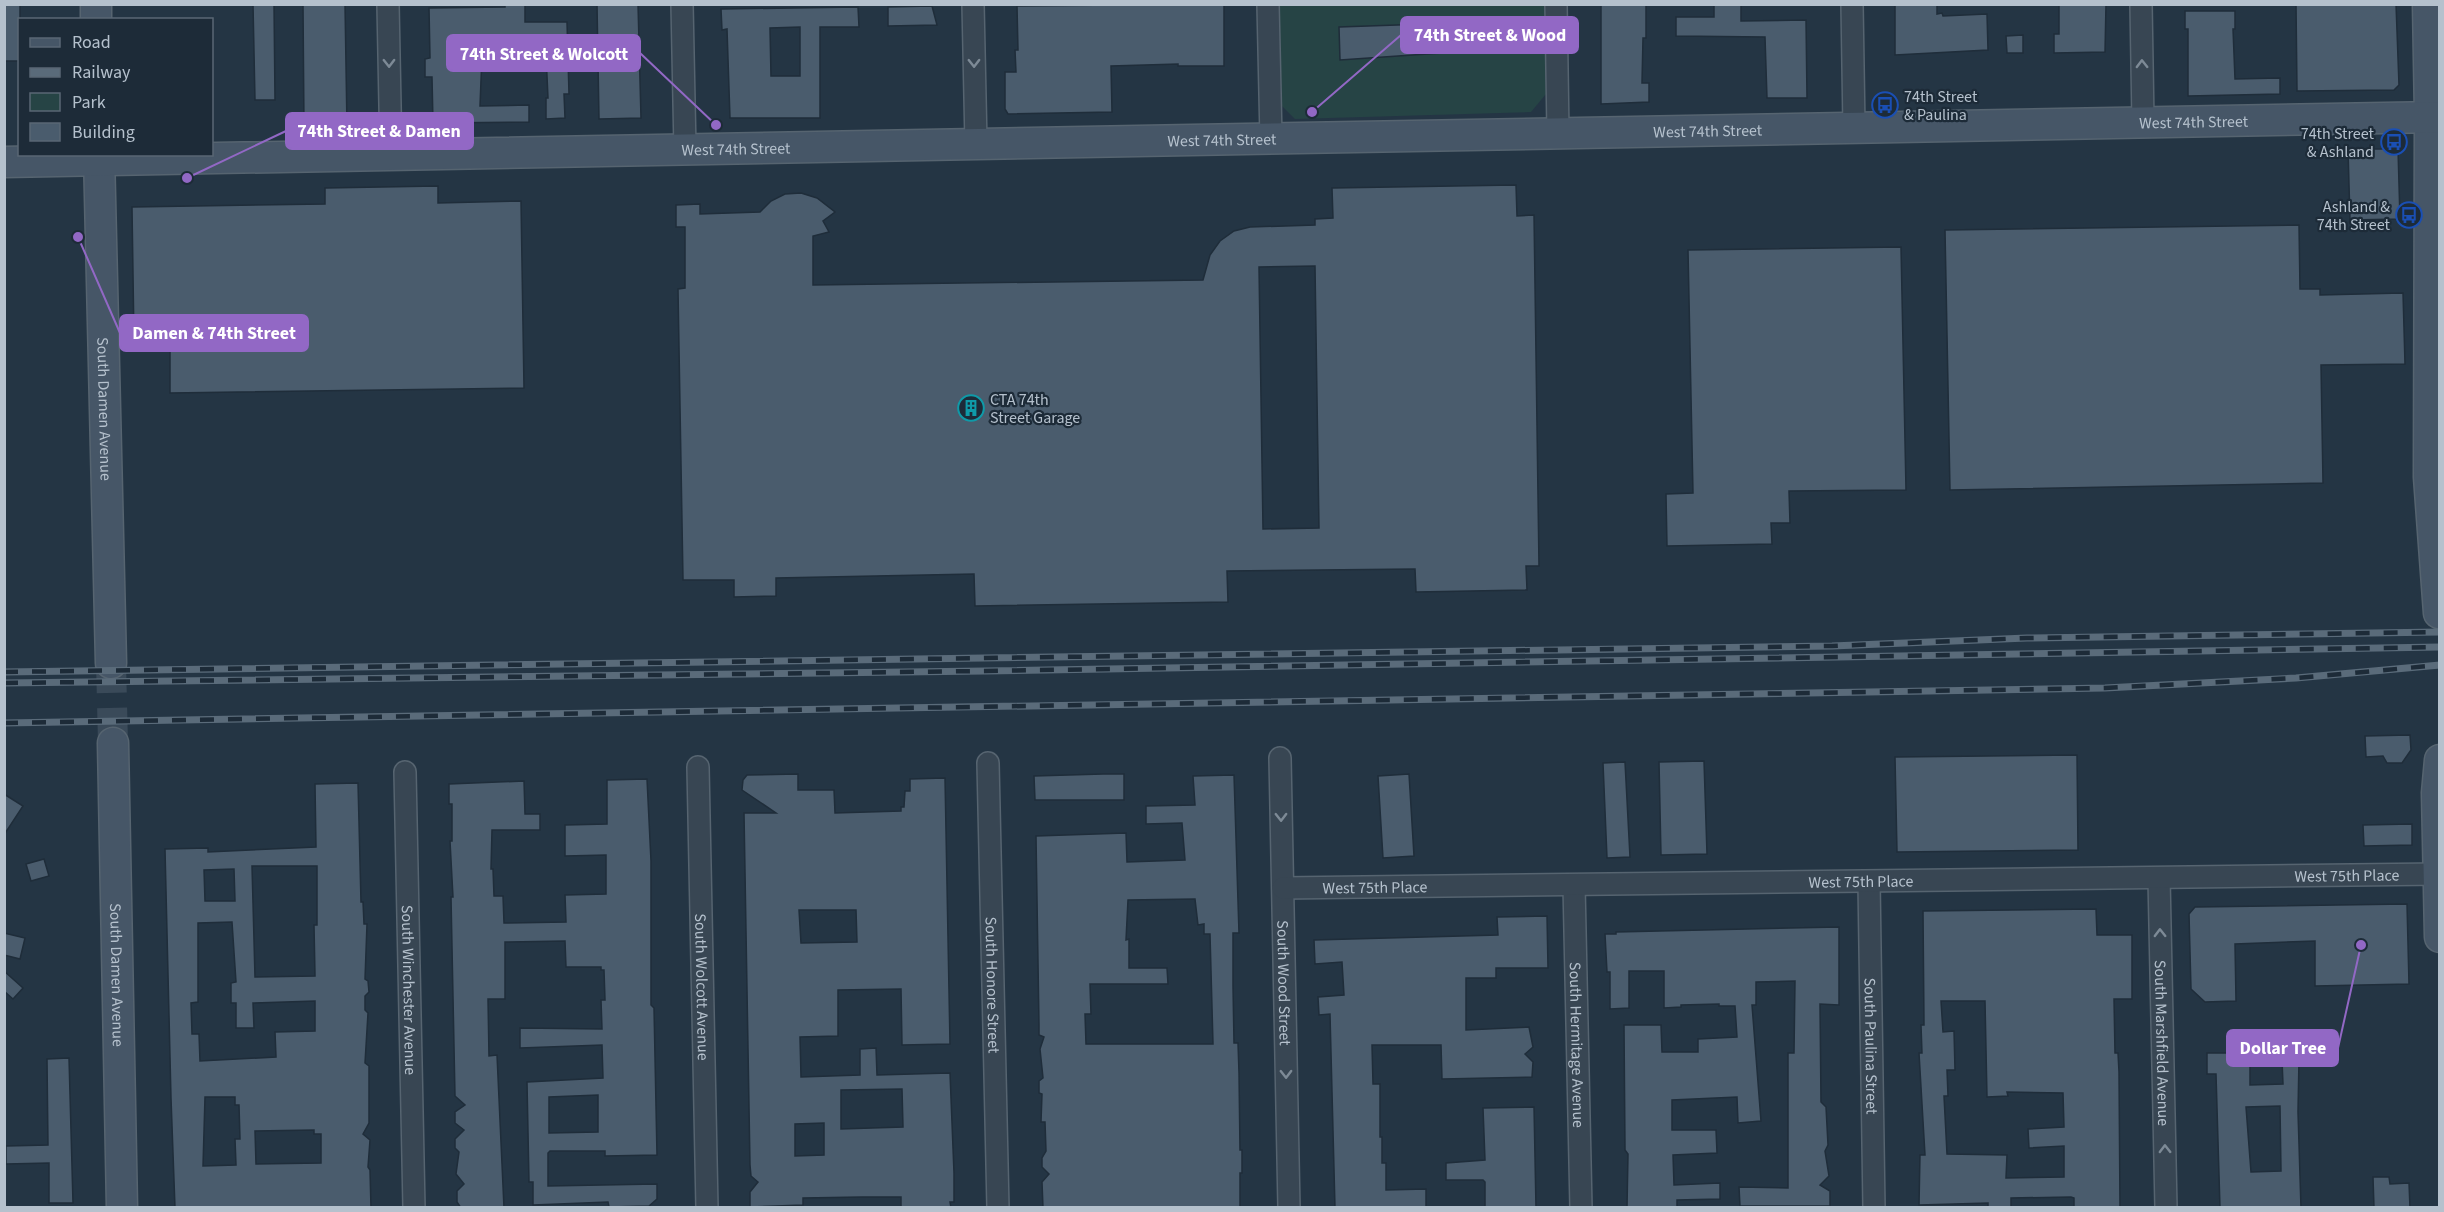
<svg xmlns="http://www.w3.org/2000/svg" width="2444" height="1212" font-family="'Source Sans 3',sans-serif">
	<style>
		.green { fill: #264445 }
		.building { fill: #4a5c6d; stroke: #1f2d3a; stroke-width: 1.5; fill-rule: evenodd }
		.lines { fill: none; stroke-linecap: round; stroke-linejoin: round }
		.secondary-tunnel { stroke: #3a4a59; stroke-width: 30; stroke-dasharray: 30 15; stroke-linecap: butt }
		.street-casing { stroke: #566470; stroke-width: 24 }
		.secondary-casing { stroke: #566470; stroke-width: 33 }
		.street { stroke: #384653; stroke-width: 21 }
		.secondary { stroke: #465667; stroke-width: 30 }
		.rail-casing { stroke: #5a6b7a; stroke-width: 7 }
		.rail { stroke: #1d2b38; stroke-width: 4.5; stroke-dasharray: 14; stroke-linecap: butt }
		.oneway { stroke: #7d8a96 }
		.labels { text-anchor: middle; stroke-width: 4.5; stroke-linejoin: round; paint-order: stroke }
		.poi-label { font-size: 16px; fill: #b5c1cd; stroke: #1d2b38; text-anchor: start }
		.street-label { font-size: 16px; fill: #b5c1cd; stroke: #1d2b38 }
		.leader { fill: none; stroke: #9268c5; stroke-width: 2 }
		.callout-dot { fill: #9268c5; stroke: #1d2b38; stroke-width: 2 }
		.callout { fill: #9268c5; stroke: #9268c5; stroke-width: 2 }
		.callout-label { font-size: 18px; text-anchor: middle; font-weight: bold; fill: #fff }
	</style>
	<rect width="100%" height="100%" fill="#243544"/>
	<polygon class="green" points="1279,5 1544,5 1546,94 1531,112 1295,119 1281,105"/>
	<g class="building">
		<rect x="4" y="4" width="16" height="57"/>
		<polygon points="253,4 274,4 275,100 255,100"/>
		<polygon points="303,4 345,4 347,127 304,128"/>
		<polygon points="505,4 525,4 525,22 567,22 569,94 564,94 565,118 546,119 546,98 548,98 546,54 482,55 480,106 529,105 529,122 433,123 432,77 425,77 425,59 430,58 429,8 505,7"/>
		<polygon points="597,4 638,4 641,118 599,119"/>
		<polygon points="1224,4 1224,66 1178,66 1178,64 1111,66 1112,112 1008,114 1005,109 1005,72 1016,72 1015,50 1018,50 1017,6"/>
		<polygon points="1601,4 1646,4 1646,38 1643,38 1642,83 1649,83 1649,102 1601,104"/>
		<polygon points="1714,4 1741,4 1741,21 1806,20 1807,98 1767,98 1765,37 1676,36 1676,17 1714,17"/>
		<polygon points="1895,4 1937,4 1937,14 1942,13 1943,16 1987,14 1988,50 1895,55"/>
		<polygon points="2059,4 2106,4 2105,52 2054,53 2054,34 2059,34"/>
		<polygon points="2296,4 2396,4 2399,85 2394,90 2297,91"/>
		<polygon points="932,6 937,25 888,26 888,7"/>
		<path d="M858,7l1,20h-39v91h-90l-3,-89 -5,1 -1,-21zM800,27v49h-29l-1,-48z"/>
		<polygon points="2185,11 2235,11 2235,29 2233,29 2235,79 2280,78 2280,94 2188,96 2188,29 2185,29"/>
		<polygon points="1455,23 1456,52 1340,60 1339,27"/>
		<polygon points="2023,35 2023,53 2007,53 2006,36"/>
		<polygon points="2348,149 2398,149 2400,219 2350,220"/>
		<path d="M1516,185l1,31 17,-1 5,351h-13l1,24 -111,2 -1,-23 -188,2 1,31 -253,4 -1,-32 -198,4v18l-42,1v-17h-51l-5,-291 7,-1v-61h-9v-22l24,-1v10l60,-2 11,-11 14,-7 16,-1 16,5 18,14 -12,9 6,11 -16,4v49l390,-5 7,-25 10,-14 14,-10 16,-4 65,-2v-6l18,-1 -1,-30zM1315,266l4,262 -56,1 -4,-262z"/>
		<polygon points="438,186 438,203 521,201 524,388 170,393 170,340 134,341 132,207 325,204 325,188"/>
		<polygon points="2299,225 2300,289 2320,289 2320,295 2403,293 2405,364 2321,365 2323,483 1950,490 1945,230"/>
		<polygon points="1901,247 1906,490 1789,491 1790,523 1771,523 1772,544 1667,546 1666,494 1693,493 1688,250"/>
		<polygon points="2410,735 2411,750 2402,763 2387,763 2383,756 2366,757 2365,736"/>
		<polygon points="2077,755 2078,850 1897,852 1895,757"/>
		<polygon points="1704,761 1707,854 1661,855 1659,762"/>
		<polygon points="1625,762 1630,857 1607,858 1603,763"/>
		<path d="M798,774v16h36l1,23 66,-2v-4h3l1,-16h5v-12l35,-1 5,266 -48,1 -1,-56 -63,1v46l-38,1 1,40 59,-2v-26l16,-1 1,27 73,-2 4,100v29h-4l1,6h-50v-11h-39l-59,1v7l-53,2v-15l8,-10 -7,-6 -1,-11 -6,-352h32l-34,-23 1,-10 4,-5zM799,910h57l1,32 -56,1zM902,1089l1,38 -62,2v-39zM824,1123v32l-29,1v-32z"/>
		<polygon points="1103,774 1124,774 1124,800 1035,800 1034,776"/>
		<polygon points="1409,774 1414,856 1383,858 1378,776"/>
		<path d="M1234,775l5,158h-6v53l1,57h4l1,30 1,77h2v23h-2v35h-197l-1,-26 7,-8 -7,-7v-9l4,-7 -1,-29h-4l1,-28 -3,-1v-12l4,-3 -3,-29 4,-12 -5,-2v-10l-3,-189 90,-3 1,29 58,-2 -3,-37 -36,1v-18l49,-1 -2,-29zM1195,899l3,26 6,-1v10h6l3,110h-127l-1,-30h6l-1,-30h78l-1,-16h-38v-29l-3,1 2,-40z"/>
		<path d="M647,779l4,82v144l3,3 3,147 -52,1v-5h-55l-2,2v33l109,-2v15l-8,7 -40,1 -1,-5 -75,3v-23h-4l-2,-100 76,-4 -1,-33 -82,3v-20l82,1 -1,-29h4l-1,-30h-3v-3h-35l-1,-26 -60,1v57h-17l1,57 8,-1 7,153h-43l-4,-6v-11l7,-7 -8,-10 3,-22 -4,-4v-9l9,-9 -9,-7v-11l10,-7 -10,-9 -4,-199h2l-3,-56h2v-37h-3v-20l75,-3 1,33h15v16h-48l-1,39h2l1,27h9l1,27 62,-1 -1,-27 41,-1v-39l-41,1v-31l42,-1v-44zM598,1095v37l-49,1v-36z"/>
		<path d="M358,783l3,119h2l1,22h3l-2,55 3,2 1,11 -4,4v14l3,3 -3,50 4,3v57l-6,11 7,6 -2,27 2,3 1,38h-196l-4,-110 -6,-249 43,-1v4l108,-5 -1,-63zM252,866h65v59h-3l1,51 -60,1zM234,869l1,32h-30l-1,-31zM232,922l4,60 -5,1v20h5v25h18l-1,-25 62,-2v30l-40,1 1,25 -76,4 -1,-27h-7l-1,-31 7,-1v-79zM205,1097h30v8h4l1,34h-5l1,26 -33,1zM314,1130v4h7v29l-65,1 -1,-33z"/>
		<polygon points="4,794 23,806 4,835"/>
		<polygon points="2412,824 2412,845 2364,846 2363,825"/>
		<polygon points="44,859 49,876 31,881 26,864"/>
		<polygon points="2407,904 2409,984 2315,986 2315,941 2235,944 2236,1001 2205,1002 2191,989 2189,914 2195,907"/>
		<path d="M2096,909l1,26h35v64h-18l1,54h3l1,19 1,136h-46v-10l-3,-1 -60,1v10h-23v-5l-69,2 1,-50h5l-6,-102h3l-1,-28h3l-1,-114zM1941,1001h44l2,96 21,-1 -1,-4 56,1 1,34 -36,2 1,19 35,-2v31l-58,1 1,-23 -60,-1 -3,-58h4l-1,-26h8l-1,-39 -11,1z"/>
		<polygon points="1547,916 1548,968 1496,968 1496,978 1466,978 1466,1030 1529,1027 1533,1047 1525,1054 1533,1062 1532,1077 1442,1079 1441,1045 1372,1045 1373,1084 1380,1084 1380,1137 1382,1137 1382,1163 1386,1163 1386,1190 1426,1189 1426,1208 1335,1208 1330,1014 1319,1015 1318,997 1344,995 1342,962 1315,964 1314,940 1498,935 1497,917"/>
		<polygon points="1839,927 1839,1005 1820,1004 1821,1102 1826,1107 1828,1145 1825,1151 1829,1176 1820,1185 1830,1191 1830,1206 1740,1206 1739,1187 1788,1188 1788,1053 1794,1053 1795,981 1756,982 1756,1005 1752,1005 1761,1121 1738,1123 1737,1097 1672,1100 1672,1130 1716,1130 1717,1153 1673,1155 1674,1185 1720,1183 1720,1199 1677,1200 1677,1207 1627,1208 1628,1154 1625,1150 1624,1025 1661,1025 1662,1052 1698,1052 1698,1039 1737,1037 1735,1006 1719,1006 1719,1004 1681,1005 1681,1007 1664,1008 1664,971 1629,971 1629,1008 1610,1009 1610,972 1607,972 1605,934 1616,934 1616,932"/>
		<polygon points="4,933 25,938 20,959 4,955"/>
		<polygon points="4,971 23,988 13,999 4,991"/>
		<path d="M2207,1053h43v32l33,-1 -1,-24 17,-1 -1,53 3,96h-81l-4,-134h-9zM2280,1106l1,65 -30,1 -5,-65z"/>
		<polygon points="69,1058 73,1203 49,1203 49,1163 6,1164 6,1146 48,1145 47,1059"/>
		<polygon points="1534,1107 1536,1208 1485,1208 1485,1182 1483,1180 1446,1180 1446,1163 1485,1160 1483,1108"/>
		<polygon points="2373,1177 2389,1177 2390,1184 2409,1183 2410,1208 2374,1208"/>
	</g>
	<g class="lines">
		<polyline class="secondary-tunnel" points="111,663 113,743"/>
		<g class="street-casing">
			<g id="street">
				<polyline points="388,4 391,156"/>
				<polyline points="682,4 685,150"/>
				<polyline points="973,4 976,144"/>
				<polyline points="1268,4 1271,139"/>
				<polyline points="1556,4 1558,133"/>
				<polyline points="1852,4 1854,128"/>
				<polyline points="2141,4 2143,122"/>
				<path id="s1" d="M1280,758l9,450"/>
				<path id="s2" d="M988,763l10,445"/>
				<path id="s3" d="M698,767l9,441"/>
				<path id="s4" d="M405,772l9,436"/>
				<path id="s5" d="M2159,878l7,330"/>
				<path id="s6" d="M1869,882l5,326"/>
				<path id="s7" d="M1574,885l7,323"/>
				<path id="s8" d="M1283,888l1157,-14"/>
			</g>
		</g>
		<g class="secondary-casing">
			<g id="secondary">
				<polyline points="96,4 96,20"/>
				<polyline points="2428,4 2430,117 2429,477 2439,613"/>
				<path id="s9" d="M99,154l12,509"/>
				<path id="s10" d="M4,162l2436,-45"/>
				<path id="s11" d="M113,743l9,465"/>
				<polyline points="2440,760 2437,793 2440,937"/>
			</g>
		</g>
		<use href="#street" class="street"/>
		<use href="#secondary" class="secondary"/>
		<g class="rail-casing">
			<g id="rail">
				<polyline points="4,672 1832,646 2027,638 2440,632"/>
				<polyline points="4,683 985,671 2440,647"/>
				<polyline points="4,723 2105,688 2296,678 2440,665"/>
			</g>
		</g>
		<use href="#rail" class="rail"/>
	</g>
	<defs><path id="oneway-chevron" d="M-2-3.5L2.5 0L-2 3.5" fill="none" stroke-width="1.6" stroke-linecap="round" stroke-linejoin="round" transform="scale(1.5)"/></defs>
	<g class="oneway">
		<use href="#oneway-chevron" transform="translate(389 63) rotate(89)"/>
		<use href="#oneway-chevron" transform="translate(974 63) rotate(89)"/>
		<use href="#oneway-chevron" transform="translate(2142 64) rotate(-91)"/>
		<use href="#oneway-chevron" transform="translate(1281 817) rotate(89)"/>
		<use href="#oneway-chevron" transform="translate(2160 933) rotate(-91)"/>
		<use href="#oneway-chevron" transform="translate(1286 1074) rotate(89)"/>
		<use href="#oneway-chevron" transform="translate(2165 1149) rotate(-91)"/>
	</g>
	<defs>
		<g id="bus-ring" transform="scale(1.35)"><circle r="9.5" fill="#1d2b38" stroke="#1a4fb4" stroke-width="1.5"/><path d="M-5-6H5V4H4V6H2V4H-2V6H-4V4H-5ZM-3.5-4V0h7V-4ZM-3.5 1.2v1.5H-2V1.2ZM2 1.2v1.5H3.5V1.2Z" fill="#1a4fb4"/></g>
		<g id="building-ring" transform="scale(1.35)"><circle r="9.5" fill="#1d2b38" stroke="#0f9aa8" stroke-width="1.5"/><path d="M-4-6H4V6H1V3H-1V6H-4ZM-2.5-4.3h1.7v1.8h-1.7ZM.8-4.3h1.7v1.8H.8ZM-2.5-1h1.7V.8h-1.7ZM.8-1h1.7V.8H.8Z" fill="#0f9aa8"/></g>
	</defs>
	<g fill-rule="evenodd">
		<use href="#bus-ring" x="1885" y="105"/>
		<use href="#bus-ring" x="2394" y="142"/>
		<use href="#bus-ring" x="2409" y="215"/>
		<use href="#building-ring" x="971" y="408"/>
	</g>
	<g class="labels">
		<g class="poi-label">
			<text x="1904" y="102">74th Street<tspan x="1904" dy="18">&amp; Paulina</tspan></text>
			<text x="2374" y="139" text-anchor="end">74th Street<tspan x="2374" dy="18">&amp; Ashland</tspan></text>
			<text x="2390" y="212" text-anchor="end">Ashland &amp;<tspan x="2390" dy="18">74th Street</tspan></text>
			<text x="990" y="405">CTA 74th<tspan x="990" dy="18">Street Garage</tspan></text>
		</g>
		<g class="street-label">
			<text dy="6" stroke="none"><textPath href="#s10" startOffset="2190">West 74th Street</textPath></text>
			<text dy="6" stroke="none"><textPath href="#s10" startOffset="1704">West 74th Street</textPath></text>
			<text dy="6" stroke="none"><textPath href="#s10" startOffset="1218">West 74th Street</textPath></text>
			<text dy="6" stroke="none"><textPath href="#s10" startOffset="732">West 74th Street</textPath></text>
			<text dy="6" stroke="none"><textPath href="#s9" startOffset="255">South Damen Avenue</textPath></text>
			<text dy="6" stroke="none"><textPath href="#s8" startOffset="1064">West 75th Place</textPath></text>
			<text dy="6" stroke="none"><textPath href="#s8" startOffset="578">West 75th Place</textPath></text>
			<text dy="6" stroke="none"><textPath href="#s8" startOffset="92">West 75th Place</textPath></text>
			<text dy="6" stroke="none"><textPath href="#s11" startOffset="232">South Damen Avenue</textPath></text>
			<text dy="6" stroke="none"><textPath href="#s1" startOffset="225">South Wood Street</textPath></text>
			<text dy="6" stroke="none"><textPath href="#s2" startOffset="222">South Honore Street</textPath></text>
			<text dy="6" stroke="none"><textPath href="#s3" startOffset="220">South Wolcott Avenue</textPath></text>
			<text dy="6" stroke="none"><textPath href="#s4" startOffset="218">South Winchester Avenue</textPath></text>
			<text dy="6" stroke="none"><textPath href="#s5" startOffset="165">South Marshfield Avenue</textPath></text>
			<text dy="6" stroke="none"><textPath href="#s6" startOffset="164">South Paulina Street</textPath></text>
			<text dy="6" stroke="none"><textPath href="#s7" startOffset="160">South Hermitage Avenue</textPath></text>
		</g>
	</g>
	<path class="leader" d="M1312 112L1401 35M716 125L640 53M187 178L286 131M78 237L120 333M2361 945L2338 1048"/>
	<g class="callout-dot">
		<circle cx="1312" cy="112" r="6"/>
		<circle cx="716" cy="125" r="6"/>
		<circle cx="187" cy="178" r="6"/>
		<circle cx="78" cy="237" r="6"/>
		<circle cx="2361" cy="945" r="6"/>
	</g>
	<g class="callout">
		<rect x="1401" y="17" width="177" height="36" rx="6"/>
		<rect x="447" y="35" width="193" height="36" rx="6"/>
		<rect x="286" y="113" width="187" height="36" rx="6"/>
		<rect x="120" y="315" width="188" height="36" rx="6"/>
		<rect x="2227" y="1030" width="111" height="36" rx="6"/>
	</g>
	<g class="callout-label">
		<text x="1490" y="41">74th Street &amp; Wood</text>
		<text x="544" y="60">74th Street &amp; Wolcott</text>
		<text x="379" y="137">74th Street &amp; Damen</text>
		<text x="214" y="339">Damen &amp; 74th Street</text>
		<text x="2283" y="1054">Dollar Tree</text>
	</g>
	<rect width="2444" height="1212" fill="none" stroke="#b5c1cd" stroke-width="12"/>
	<rect x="18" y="18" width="195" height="138" fill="#1d2b38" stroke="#5a6774" stroke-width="1.5"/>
	<rect x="30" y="38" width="30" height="9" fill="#465667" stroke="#5a6774" stroke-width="1.5"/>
	<text x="72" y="48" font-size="18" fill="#b5c1cd">Road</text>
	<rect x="30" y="68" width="30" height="9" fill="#5a6b7a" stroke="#5a6774" stroke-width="1.5"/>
	<text x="72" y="78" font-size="18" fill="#b5c1cd">Railway</text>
	<rect x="30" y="93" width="30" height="18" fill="#264445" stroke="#5a6774" stroke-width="1.5"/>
	<text x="72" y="108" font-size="18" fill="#b5c1cd">Park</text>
	<rect x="30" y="123" width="30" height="18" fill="#4a5c6d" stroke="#5a6774" stroke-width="1.5"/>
	<text x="72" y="138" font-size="18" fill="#b5c1cd">Building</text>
</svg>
